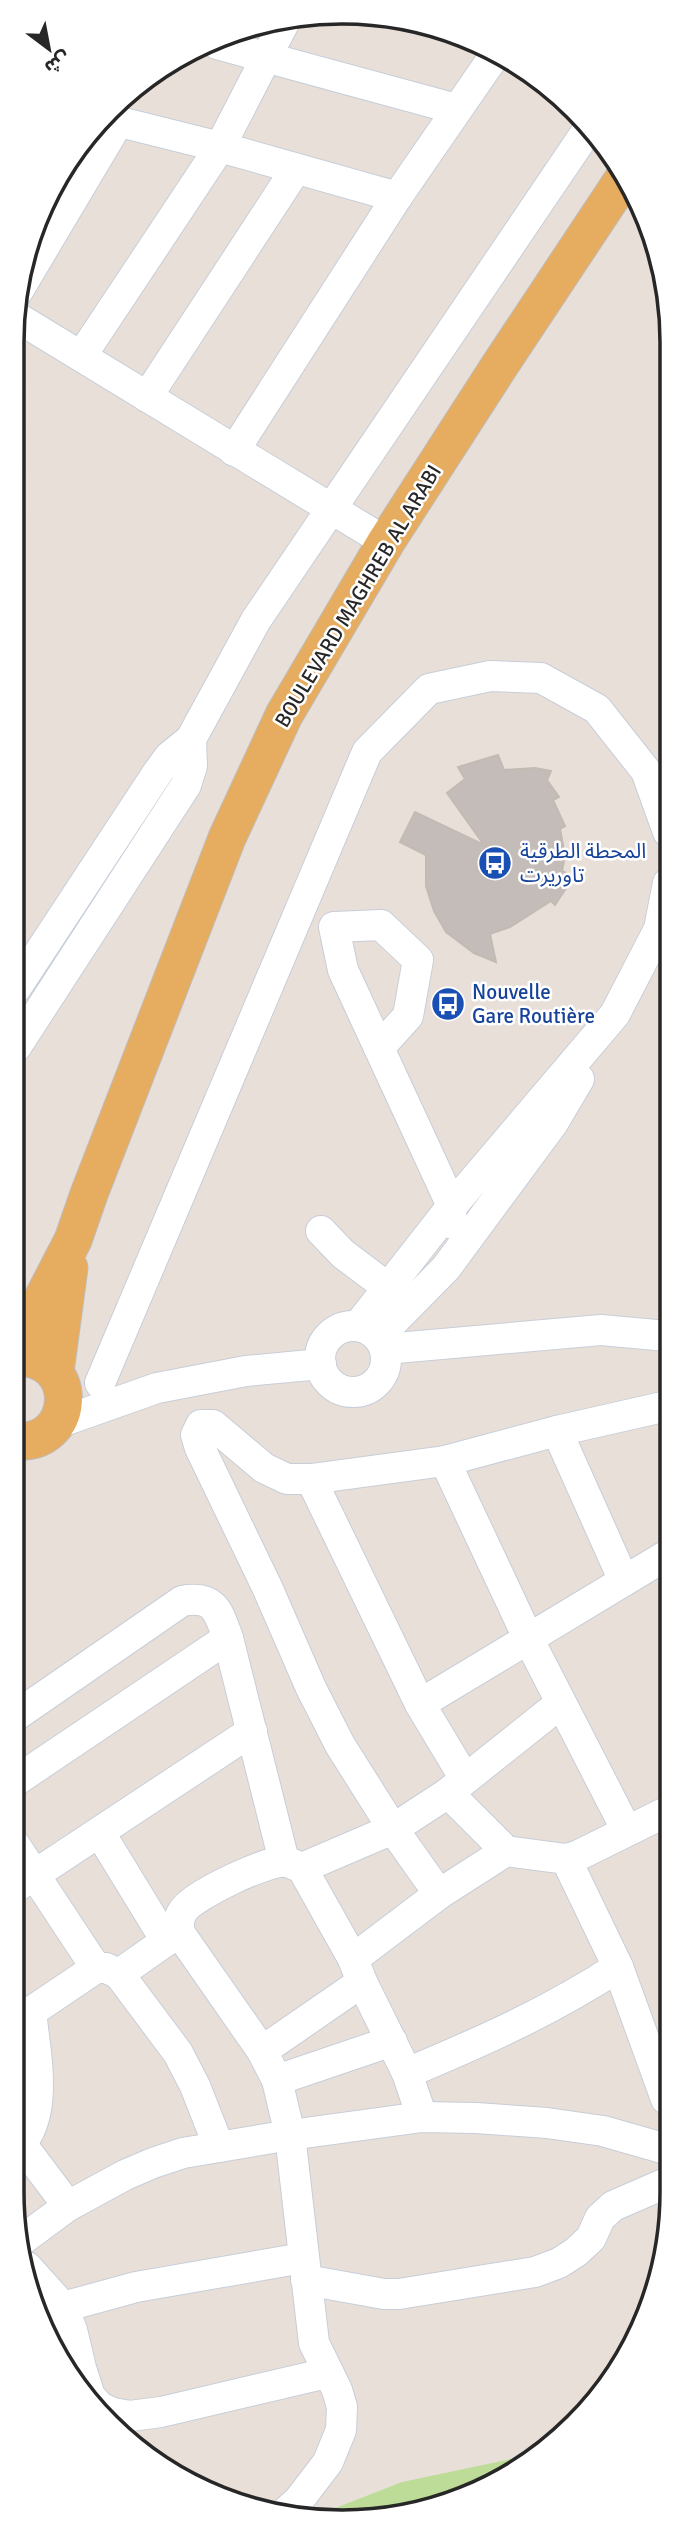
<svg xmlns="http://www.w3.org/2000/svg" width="684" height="2534" font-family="Signika,'Noto Sans Arabic',sans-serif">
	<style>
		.green { fill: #bddc98 }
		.building { fill: #c4bcb8; stroke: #c3bab3; stroke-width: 2 }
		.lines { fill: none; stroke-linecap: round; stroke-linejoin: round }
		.minor-casing { stroke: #c7ced8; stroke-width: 32 }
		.major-casing { stroke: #bebebe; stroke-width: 39 }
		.minor { stroke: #fff; stroke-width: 30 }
		.major { stroke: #e6ad60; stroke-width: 37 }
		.labels { text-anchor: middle; stroke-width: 5; stroke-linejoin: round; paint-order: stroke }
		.street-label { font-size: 21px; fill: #272727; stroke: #fff }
		.transit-label { font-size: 21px; fill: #164399; stroke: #fff; text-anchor: start }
		.rim { fill: none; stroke: #272727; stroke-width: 3.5 }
	</style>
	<rect width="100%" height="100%" fill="#e9dfd9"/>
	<polygon class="green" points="544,2452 428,2510 320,2521 310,2518 402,2482"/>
	<polygon class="building" points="498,755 504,770 535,768 551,771 547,780 559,797 553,800 565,826 560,829 565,855 562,871 569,874 567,887 555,905 551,901 510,927 490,934 496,962 474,953 446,932 434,911 426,886 426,855 400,842 415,812 484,845 447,793 465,779 458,767"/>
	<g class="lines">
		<g class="minor-casing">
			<g id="minor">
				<polyline points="217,44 456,109"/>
				<polyline points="108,119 220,147 397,197"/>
				<polyline points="18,291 119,121"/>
				<polyline points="18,318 386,542"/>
				<polyline points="82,355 220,147 286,19"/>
				<polyline points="147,397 296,169"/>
				<polyline points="234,451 397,197 497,52"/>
				<polygon points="381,925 418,960 408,1016 379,1048 343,970 334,927"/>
				<polyline points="16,988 158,772 169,757 191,739 256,620 589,128"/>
				<polyline points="16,1047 186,785 192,766 191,739"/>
				<polyline points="379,1048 452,1206 450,1223"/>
				<polyline points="321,1231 343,1254 387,1287"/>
				<polyline points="358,1326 452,1206 615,1014 659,929 668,883"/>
				<circle cx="353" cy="1359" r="33"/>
				<polyline points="378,1337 446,1268 553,1123 579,1079"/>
				<polyline points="385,1349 601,1330 667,1336"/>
				<polyline points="100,1383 367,752 429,689 490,676 541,678 597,709 646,771 668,832"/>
				<polyline points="55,1424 157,1388 246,1371 321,1364"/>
				<polyline points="557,1431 624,1581"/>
				<polyline points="445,1461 529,1640 627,1831"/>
				<polyline points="311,1479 420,1704 465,1779"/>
				<polyline points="420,1704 667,1555"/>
				<path d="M14,1717l168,-116c33,-6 36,10 46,37l56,223"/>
				<polyline points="14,1782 228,1638"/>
				<polyline points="448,1793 506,1851 566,1859 577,1856 666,1812"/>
				<polyline points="100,1833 166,1941"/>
				<polyline points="13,1842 96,1968"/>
				<polyline points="566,1859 618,1967 666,2099"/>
				<polyline points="302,1868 353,1959"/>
				<polyline points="13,1889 252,1731"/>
				<polyline points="439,1894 393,1829 340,1745 311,1688 267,1587 200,1448 196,1435 201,1425 213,1425 264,1468 287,1479 311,1479 445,1461 557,1431 667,1406"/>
				<polyline points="179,1932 262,2051 277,2080 290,2135 314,2343 337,2390 342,2407 341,2430 328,2462 299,2500 286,2512"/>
				<polyline points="119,1974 178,2053 195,2086 219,2147"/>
				<polyline points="362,1982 407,2073 422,2117"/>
				<path d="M13,2024l83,-56h10l13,6 60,-42c0,-8 -1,-14 4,-21 10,-16 86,-52 103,-49 5,1 11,4 16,6l91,-39 55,-36 113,-90"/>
				<polyline points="262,2051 362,1982 353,1959 439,1894 506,1851"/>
				<path d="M407,2073c74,-31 144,-62 211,-106"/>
				<polyline points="277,2080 392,2041"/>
				<polyline points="22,2145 68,2206"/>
				<path d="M12,2152c40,-29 23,-99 19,-141"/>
				<polyline points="22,2240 68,2206 125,2175 153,2163 183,2153 290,2135 422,2117 476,2118 547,2123 603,2131 666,2149"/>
				<polyline points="27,2267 63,2307 136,2287 303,2258"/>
				<polyline points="306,2280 384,2294 399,2294 535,2272 559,2263 576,2252 591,2238 600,2218 613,2206 666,2183"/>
				<polyline points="63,2307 72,2330 81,2368 90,2396 100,2407 113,2413 130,2416 161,2412 327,2373"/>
			</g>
		</g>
		<g class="major-casing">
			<g id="major">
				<polyline points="15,1352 73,1240 89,1194 227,838 284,715 386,542 498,368 624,178"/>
				<polyline points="55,1372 69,1268"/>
				<path d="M15,1441c61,6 68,-85 0,-84"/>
			</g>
		</g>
		<use href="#minor" class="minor"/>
		<use href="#major" class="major"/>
	</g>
	<defs>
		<g id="bus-disc" transform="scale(1.75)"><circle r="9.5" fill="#1a4fb4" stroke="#fff"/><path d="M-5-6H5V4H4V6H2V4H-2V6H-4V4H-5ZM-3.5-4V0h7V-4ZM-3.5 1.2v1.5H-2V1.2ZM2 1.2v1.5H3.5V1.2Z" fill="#fff"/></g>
	</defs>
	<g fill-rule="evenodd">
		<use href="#bus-disc" x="495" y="863"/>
		<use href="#bus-disc" x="448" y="1004"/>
	</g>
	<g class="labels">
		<g class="street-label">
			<text transform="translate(358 596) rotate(-59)" y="7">BOULEVARD MAGHREB AL ARABI</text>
		</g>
		<g class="transit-label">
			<text x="520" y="858">المحطة الطرقية<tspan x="520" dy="24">تاوريرت</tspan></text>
			<text x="472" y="999">Nouvelle<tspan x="472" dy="24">Gare Routière</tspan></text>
		</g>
	</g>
	<path d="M0 0H684V2534H0ZM342 24H342A318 318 0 0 1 660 342V2192A318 318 0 0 1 342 2510H342A318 318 0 0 1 24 2192V342A318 318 0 0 1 342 24Z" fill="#fff" fill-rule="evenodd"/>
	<path class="rim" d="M342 24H342A318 318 0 0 1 660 342V2192A318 318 0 0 1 342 2510H342A318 318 0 0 1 24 2192V342A318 318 0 0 1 342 24Z"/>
	<g transform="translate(49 49) rotate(148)" stroke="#ffffff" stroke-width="5" paint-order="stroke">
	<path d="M0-5L12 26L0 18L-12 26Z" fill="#272727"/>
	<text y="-10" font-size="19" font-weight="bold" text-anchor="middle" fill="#272727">ش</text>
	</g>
</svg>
